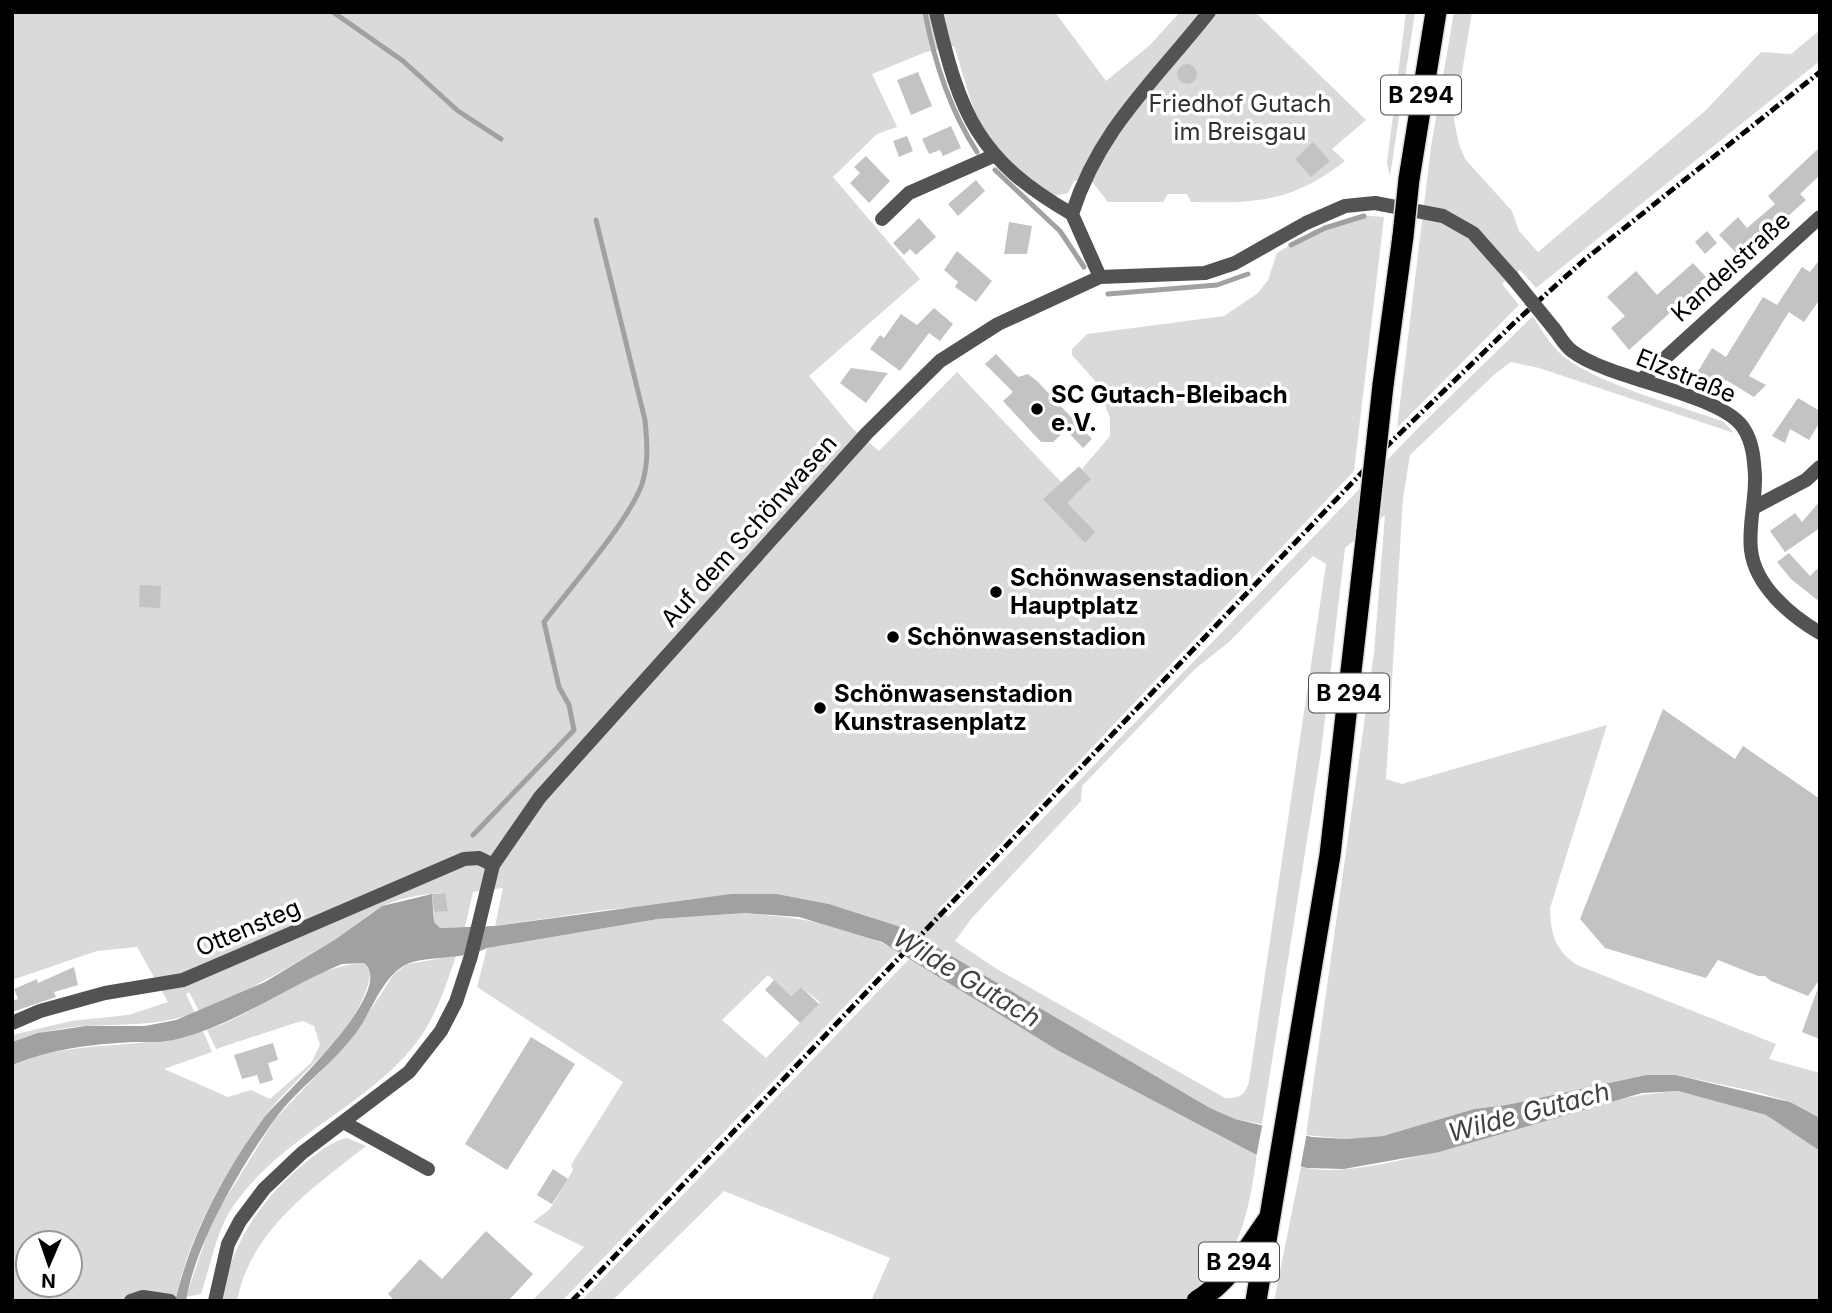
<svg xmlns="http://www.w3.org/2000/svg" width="1832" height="1313" font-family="Inter,sans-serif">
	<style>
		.green { fill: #dadada; fill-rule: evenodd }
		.water { fill: #a1a1a1 }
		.pier { fill: #fff }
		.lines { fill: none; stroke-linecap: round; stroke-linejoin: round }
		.stream { stroke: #a1a1a1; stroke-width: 5 }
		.building { fill: #c3c3c3 }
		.highway-casing { stroke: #dbdbdb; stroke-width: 24 }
		.street { stroke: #535353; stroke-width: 14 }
		.highway { stroke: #000; stroke-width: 21 }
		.rail { stroke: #000; stroke-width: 5; stroke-dasharray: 10 3.5 2 3.5; stroke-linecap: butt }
		.highway-bridge-casing { stroke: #dbdbdb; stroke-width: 24; stroke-linecap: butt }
		.street-bridge { stroke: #535353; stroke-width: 14 }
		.highway-bridge { stroke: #000; stroke-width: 21 }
		.poi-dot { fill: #000; stroke: #fff; stroke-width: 2.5 }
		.labels { text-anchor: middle; stroke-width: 7; stroke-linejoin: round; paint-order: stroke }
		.shield { fill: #fff; stroke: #4c4c4c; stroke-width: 2 }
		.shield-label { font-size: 23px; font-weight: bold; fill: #000 }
		.park-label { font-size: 24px; fill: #313131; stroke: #fff }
		.street-label { font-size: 24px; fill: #000; stroke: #fff }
		.poi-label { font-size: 24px; font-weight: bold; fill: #000; stroke: #fff; text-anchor: start }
		.water-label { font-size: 26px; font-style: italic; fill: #424242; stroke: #fff }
	</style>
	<rect width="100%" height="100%" fill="#fff"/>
	<g class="green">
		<path d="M12,12h1043l51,69 44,-36 30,-33h75l111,108 -34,29 13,12c-54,42 -89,42 -154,41l-4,-8h-19l-5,8h-55l-18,-23 -16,2 -6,12 -14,3c-35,-19 -68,-54 -82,-92 -7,-19 -11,-39 -18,-58l-28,6 -54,22 25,53 -20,7 -44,43 87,102 -111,97 43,52 27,23 78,-79 104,110 18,-16 3,3 28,-33v-18l-9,-23 3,-4 -32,-36v-6l15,-15 137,-18 34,-23 10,-13 9,-27 37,-23 44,-15 26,2 -30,254 -416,439 10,7 472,-491 113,-110c10,17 21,35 38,46 40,26 107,43 153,60l10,11 -195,-65 -28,-6 -15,11 -86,82 -7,43 -17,281 16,5 205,-59 -57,183c1,26 4,41 27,57l199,79 -7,15 51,14v45l-30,-16 -33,-10 -81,-17h-30l-140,30 -32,4 -91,27 -37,3 -40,-4 68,-482 11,-138 -40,33 -24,204 -59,372 -27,-5 -25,-11 -306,-180 -75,-24 -52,-10 -173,16 -109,16 8,-38 -30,4 -8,35 -26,1 -5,-6v-10l14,-2 -2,-17c-18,0 -50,5 -67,15 -15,9 -28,22 -43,31 -45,27 -89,54 -137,72l-10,-19 -3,2 9,19c-37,13 -70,11 -108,13 -26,1 -51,7 -75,16v-7l59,-14 57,-6 40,-13 -31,-55 -40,4 -85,29zM1313,556l13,8 -77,518c-5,14 -9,16 -24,16l-228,-129 -42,-28 16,-22 110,-118 1,-15 113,-117 34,-27z"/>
		<polygon points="1406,12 1415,12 1390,176 1387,163"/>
		<polygon points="1454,12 1472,12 1454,120 1459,144 1465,159 1512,211 1519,231 1538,252 1705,111 1761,52 1791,54 1820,30 1820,61 1536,288 1520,270 1502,284 1519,305 1397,428 1431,147"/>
		<path d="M745,913c52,4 107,12 153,38l-336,350h-30l52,-54 -51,-25 17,-13 23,-39 -2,-5 52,-83 -146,-95 10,-39 171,-29zM768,975l23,21 10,-9 19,15 -54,56 -44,-38z"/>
		<path d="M456,956c-11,32 -21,64 -43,91 -51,62 -132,90 -179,158 -18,26 -23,59 -33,89l-15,3 21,-62 14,-29 54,-87 77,-81 42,-64 13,-10z"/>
		<path d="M910,958l347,197c-8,56 -18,116 -72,146h-314l19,-43 -166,-67 -112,110h-31z"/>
		<path d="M364,963l7,9c-12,64 -73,99 -109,148 -38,53 -71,113 -86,176h-8l-1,5h-155v-236c66,-28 127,-13 191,-34l9,21 -48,17 64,28 23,-7 19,9 41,-36 9,-18 -6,-19 -11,-5 -8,2 -79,26 -9,-19c55,-18 99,-64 157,-67zM28,1243h42v42h-42z"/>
		<path d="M1678,1091l88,24 54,36v150h-546l27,-134c30,7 66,0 96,-6 94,-20 185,-64 281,-70z"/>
		<path d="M347,1138l19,8c-53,42 -115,83 -129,155h-15c8,-58 40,-103 84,-139 14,-11 24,-20 41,-24z"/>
	</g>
	<path class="water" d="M432,894l2,28 6,6 55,-2 236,-32h46l52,10 75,24 306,180 25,11 77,18 34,2 37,-3 91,-27 32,-4 140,-30h30l114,27 30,16v33l-54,-36 -88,-24 -36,2 -203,59 -95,17 -37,-1 -50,-13 -198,-104 -177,-109 -83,-25 -54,-4 -87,6 -171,29c-25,13 -63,7 -82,17 -26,15 -34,51 -53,73 -23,29 -56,52 -77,81 -34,47 -80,125 -89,182h-11c16,-66 48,-127 88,-182 17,-22 136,-128 101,-156l-22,1c-54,22 -104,59 -161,74 -17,5 -31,4 -48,4 -42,2 -82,7 -121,23v-23l26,-9 48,-7h59l31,-6 89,-38 71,-43 46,-33z"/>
	<polygon class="pier" points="1263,1121 1307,1132 1300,1170 1256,1158"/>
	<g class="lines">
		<g class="stream">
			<polyline points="333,12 403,61 458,111 501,139"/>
			<path d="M925,12c9,49 25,98 52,140"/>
			<polyline points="995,170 1060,231 1084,267"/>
			<polyline points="1291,245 1325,228 1364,216"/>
			<polyline points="1108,294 1217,285 1248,274"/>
			<path d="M473,835l101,-105 -5,-25 -10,-18 -15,-65c26,-34 85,-101 98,-138 7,-22 5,-42 3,-64l-49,-200"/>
		</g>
	</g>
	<g class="building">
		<circle cx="1187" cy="74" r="10"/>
		<polygon points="918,72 932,106 911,115 897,80"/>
		<polygon points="951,126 961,148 943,156 940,150 929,154 922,139"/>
		<polygon points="907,136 913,151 899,157 893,141"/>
		<polygon points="1313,142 1330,161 1311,177 1295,159"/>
		<polygon points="1820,147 1820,175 1800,194 1806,200 1741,258 1719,235 1738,217 1747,228 1775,204 1768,196"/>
		<polygon points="866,156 890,181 869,203 850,183 860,173 854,167"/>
		<polygon points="976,180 985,191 958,216 948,204"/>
		<polygon points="919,218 936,237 916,255 910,249 904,255 893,243"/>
		<polygon points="1009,222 1032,226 1027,254 1004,254"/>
		<polygon points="1707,231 1717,243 1705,254 1695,242"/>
		<polygon points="957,251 992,281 976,302 955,287 958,282 944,270"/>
		<polygon points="1820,259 1820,299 1804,322 1789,312 1749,376 1766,385 1754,397 1726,380 1721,388 1697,373 1712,348 1726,357 1763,297 1777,305 1802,267 1810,272"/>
		<polygon points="1693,263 1706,277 1700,282 1706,289 1688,305 1684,300 1629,350 1611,328 1625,316 1607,297 1636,271 1657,295"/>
		<polygon points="934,308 953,324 940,341 929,333 900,371 870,349 880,335 884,338 901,314 917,325"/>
		<polygon points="996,354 1018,377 1028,374 1038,382 1092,439 1083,448 1066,430 1053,442 1041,442 1003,401 1013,392 985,364"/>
		<polygon points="851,368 888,373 866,403 840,383"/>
		<polygon points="1798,398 1820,411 1820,422 1809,440 1790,429 1785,443 1772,436"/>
		<polygon points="1079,467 1091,479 1067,503 1095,532 1085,543 1043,499"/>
		<polygon points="1820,501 1820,528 1785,552 1770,531 1795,513 1802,522"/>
		<polygon points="1789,553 1810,576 1820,566 1820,602 1791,579 1777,562"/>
		<polygon points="140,585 161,586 160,608 139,607"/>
		<polygon points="1663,709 1735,759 1743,746 1820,799 1820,979 1808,996 1771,981 1765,976 1758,976 1718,960 1706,978 1605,948 1580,919"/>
		<polygon points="446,893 448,911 434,912 432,894"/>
		<polygon points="74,967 78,985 54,992 56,997 12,1012 12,1001 18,999 14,989 37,979 38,983"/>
		<polygon points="774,980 791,996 801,987 819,1004 800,1023 765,990"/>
		<polygon points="1818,988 1820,988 1820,1039 1802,1032"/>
		<polygon points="531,1037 575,1064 507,1170 465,1144"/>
		<polygon points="273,1043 278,1060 268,1063 273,1080 260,1084 257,1075 242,1079 234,1055"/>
		<polygon points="553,1169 568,1179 552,1204 537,1195"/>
		<polygon points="486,1231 533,1274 508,1301 395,1301 388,1294 420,1259 442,1279"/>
	</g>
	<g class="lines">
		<g class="highway-casing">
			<g id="highway">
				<polyline points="1409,179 1436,12"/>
				<polyline points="1383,385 1403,236"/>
				<path d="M1197,1301c32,-20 50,-51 71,-81"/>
				<polyline points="1256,1301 1330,855 1367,531"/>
			</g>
		</g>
		<g class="street">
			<path d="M936,12c24,103 42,148 136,202"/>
			<polyline points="882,219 909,193 993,156"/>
			<path d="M1100,277l-28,-63c28,-87 83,-133 137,-202"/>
			<path d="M1555,330c5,7 10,16 17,21 37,29 152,43 172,78 9,14 10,31 11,46 1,25 -7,51 -4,75 4,36 40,66 69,83"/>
			<polyline points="1641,380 1820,217"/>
			<polyline points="1755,507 1806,480 1820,467"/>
			<polyline points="12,1023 40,1011 105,993 183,980 464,859 479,858 493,865"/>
			<polyline points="345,1123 428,1169"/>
			<polyline points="131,1301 143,1297 170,1301"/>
			<polyline points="215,1301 228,1244 240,1221 264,1189 302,1153 409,1072 441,1031 456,1002 471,956 493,865 540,797 867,433 940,361 998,324 1100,277 1205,273 1235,263 1306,223 1345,206 1375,203 1443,216 1473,233 1512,277"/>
		</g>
		<use href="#highway" class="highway"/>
		<polyline class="rail" points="572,1301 1390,443 1514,323 1583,261 1820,72"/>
		<g class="highway-bridge-casing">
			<g id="highway-bridge">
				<polyline points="1403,236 1409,179"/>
				<polyline points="1367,531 1383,385"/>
			</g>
		</g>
		<polyline class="street-bridge" points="1512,277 1555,330"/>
		<use href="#highway-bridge" class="highway-bridge"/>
	</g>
	<g class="poi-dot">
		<circle cx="1037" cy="409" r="7"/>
		<circle cx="996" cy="592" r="7"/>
		<circle cx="893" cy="637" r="7"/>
		<circle cx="820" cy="708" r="7"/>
	</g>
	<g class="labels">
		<g class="shield">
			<rect x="1381" y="75.5" width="80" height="39" rx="5"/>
			<rect x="1309" y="673.5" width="80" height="39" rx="5"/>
			<rect x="1199" y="1242.5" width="80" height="39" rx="5"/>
		</g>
		<g class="shield-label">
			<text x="1421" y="103">B 294</text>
			<text x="1349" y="701">B 294</text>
			<text x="1239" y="1270">B 294</text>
		</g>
		<g class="park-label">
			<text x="1240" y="112">Friedhof Gutach<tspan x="1240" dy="28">im Breisgau</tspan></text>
		</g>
		<g class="street-label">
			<text transform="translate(1731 267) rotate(-42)" y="8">Kandelstraße</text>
			<text transform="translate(1686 376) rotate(22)" y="8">Elzstraße</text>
			<text transform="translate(749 531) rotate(-48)" y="8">Auf dem Schönwasen</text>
			<text transform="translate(248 928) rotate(-23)" y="8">Ottensteg</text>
		</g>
		<g class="poi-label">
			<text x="1051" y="403">SC Gutach-Bleibach<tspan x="1051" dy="28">e.V.</tspan></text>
			<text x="1010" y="586">Schönwasenstadion<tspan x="1010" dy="28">Hauptplatz</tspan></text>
			<text x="907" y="645">Schönwasenstadion</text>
			<text x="834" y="702">Schönwasenstadion<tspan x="834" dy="28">Kunstrasenplatz</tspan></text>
		</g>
		<g class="water-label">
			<text transform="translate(967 978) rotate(31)" y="9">Wilde Gutach</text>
			<text transform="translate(1529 1112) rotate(-15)" y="9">Wilde Gutach</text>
		</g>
	</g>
	<rect width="1832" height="1313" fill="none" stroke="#000000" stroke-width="28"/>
	<g transform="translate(49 1264) rotate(182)"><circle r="33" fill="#ffffff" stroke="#999999" stroke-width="2"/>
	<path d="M0-5L12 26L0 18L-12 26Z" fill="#000000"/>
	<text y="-10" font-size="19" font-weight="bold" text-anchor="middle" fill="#000000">N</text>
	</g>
</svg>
